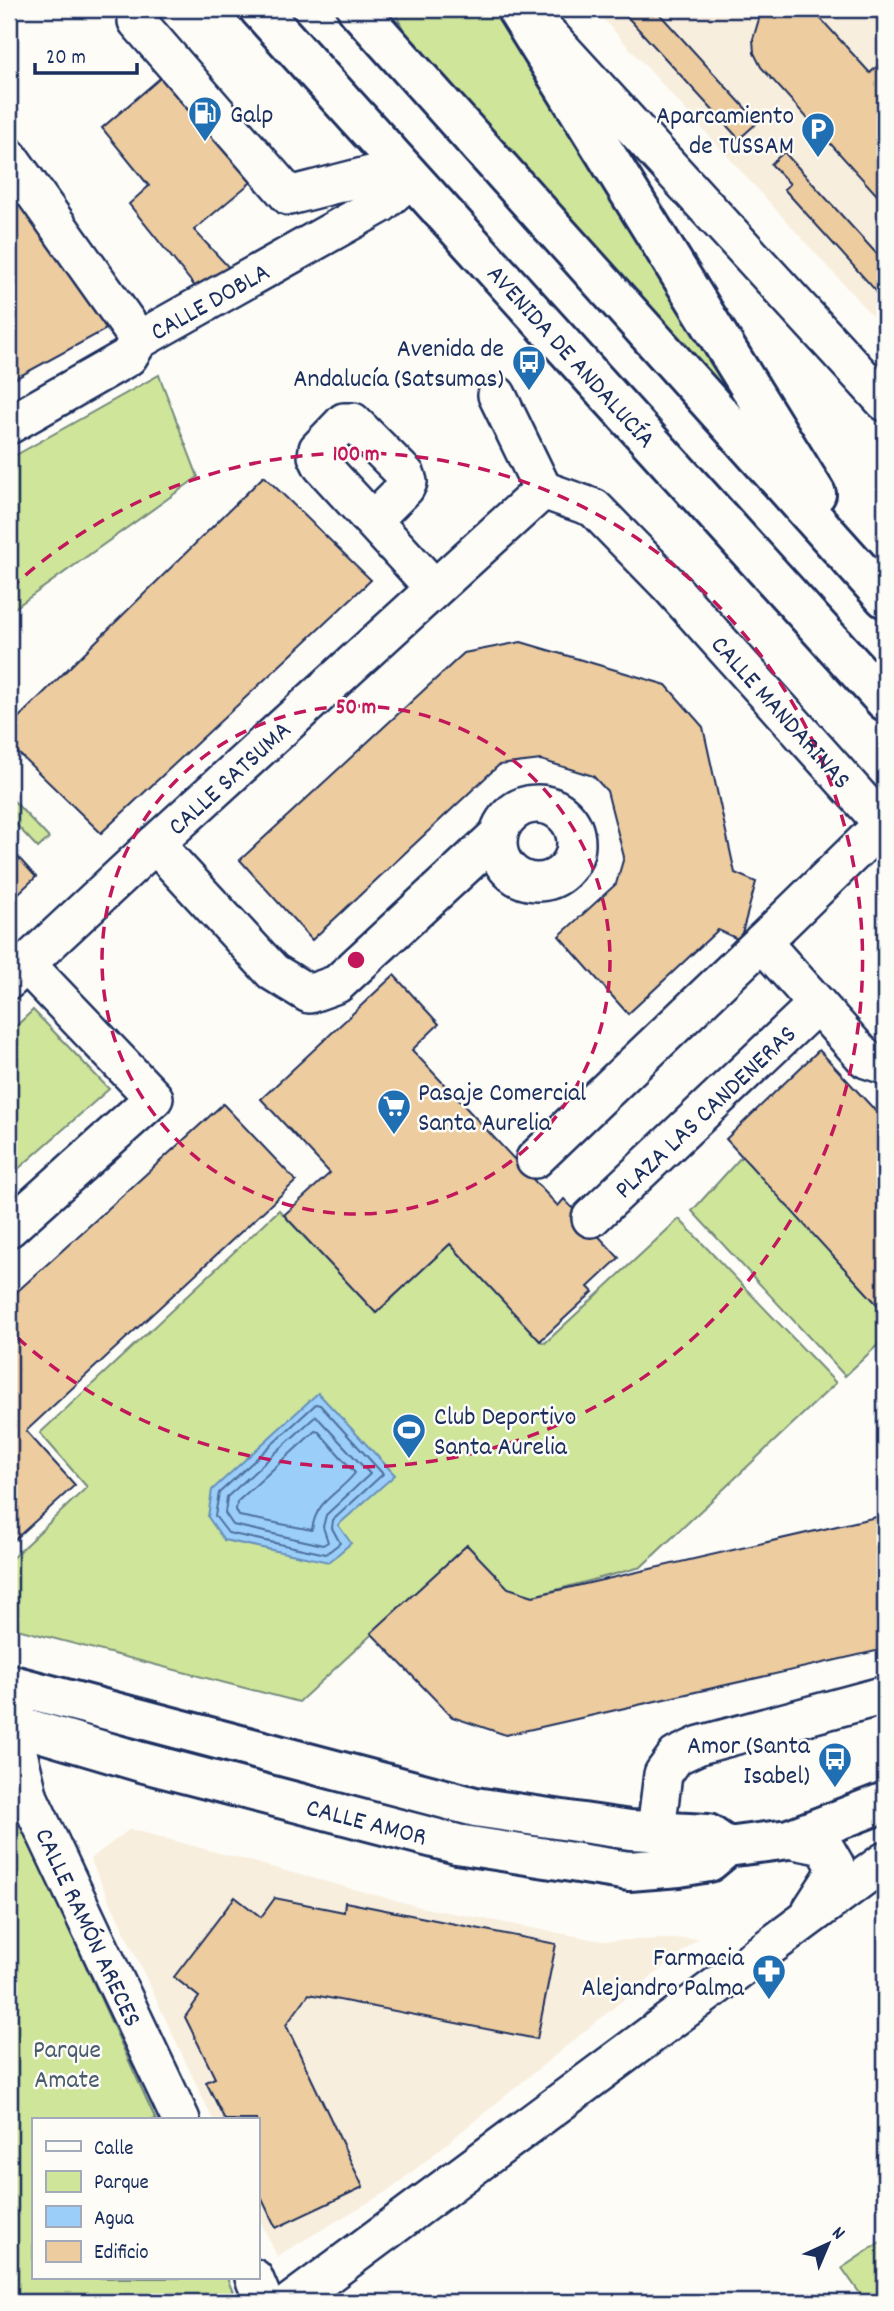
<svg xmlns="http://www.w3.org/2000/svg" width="894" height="2311" font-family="Dekko,sans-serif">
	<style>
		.built { fill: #f8eedd }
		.green { fill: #cee59a; stroke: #748a7c; stroke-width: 2 }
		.water { fill: #9bcff9; stroke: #688fbb; stroke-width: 2 }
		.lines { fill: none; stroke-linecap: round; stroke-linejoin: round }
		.shore { stroke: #4e6f9c; stroke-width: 2 }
		.building { fill: #edcc9f; stroke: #1b2f5e; stroke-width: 2 }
		.minor-casing { stroke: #1b2f5e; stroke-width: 42 }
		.major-casing { stroke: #1b2f5e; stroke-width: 44 }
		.minor { stroke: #fdfcf7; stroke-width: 37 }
		.major { stroke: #fdfcf7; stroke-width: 38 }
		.ring { fill: none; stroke: #c2185b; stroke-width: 3.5; stroke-dasharray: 12 9 }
		.labels { text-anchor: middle; stroke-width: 5; stroke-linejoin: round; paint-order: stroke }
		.poi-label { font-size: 26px; fill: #1b2f5e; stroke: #fdfcf7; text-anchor: end }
		.street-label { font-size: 26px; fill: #1b2f5e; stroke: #fdfcf7 }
		.park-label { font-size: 26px; fill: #485c6d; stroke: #fdfcf7 }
		.centre { fill: #c2185b; stroke: #fdfcf7; stroke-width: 3.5 }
		.ring-label { font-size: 21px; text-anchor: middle; font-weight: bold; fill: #c2185b; stroke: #fdfcf7; stroke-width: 5; stroke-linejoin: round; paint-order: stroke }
	</style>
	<rect width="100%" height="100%" fill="#fdfcf7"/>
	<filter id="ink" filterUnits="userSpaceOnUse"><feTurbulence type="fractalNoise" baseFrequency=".0143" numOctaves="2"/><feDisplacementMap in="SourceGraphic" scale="14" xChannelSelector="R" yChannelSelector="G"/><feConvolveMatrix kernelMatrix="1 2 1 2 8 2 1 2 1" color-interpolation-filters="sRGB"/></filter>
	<g filter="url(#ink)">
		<g class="built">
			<polygon points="594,9 885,9 885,330"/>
			<polygon points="130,1829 420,1907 602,1941 699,1938 391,2189 277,2256 257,2214 257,2120 213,2120 90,1859"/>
		</g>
		<g class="green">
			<polygon points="393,9 495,9 513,28 752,423 406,35"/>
			<polygon points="159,375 198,477 9,612 9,459"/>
			<polygon points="9,796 49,838 38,848 9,817"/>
			<polygon points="33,1010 109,1089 9,1177 9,1033"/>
			<polygon points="742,1156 885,1313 885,1338 845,1376 692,1211"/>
			<polygon points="279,1210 376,1313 450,1244 540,1341 545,1343 679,1219 836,1383 641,1567 533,1596 508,1588 467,1546 299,1702 13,1628 9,1614 9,1561 87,1487 40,1433"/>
			<polygon points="9,1798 156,2120 33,2120 33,2278 227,2278 237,2302 9,2302"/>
			<polygon points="885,2239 885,2302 866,2302 842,2268"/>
		</g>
		<polygon class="water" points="318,1393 395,1475 338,1525 351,1543 329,1562 224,1540 208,1517 212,1490"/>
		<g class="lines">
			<g class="shore">
				<polygon points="316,1404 320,1405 383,1474 333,1520 332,1528 340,1543 326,1554 228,1533 215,1516 219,1493"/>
				<polygon points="316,1416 370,1474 326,1515 323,1527 328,1542 323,1545 233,1525 225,1513 227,1497"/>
				<path d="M315,1431l4,1 36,41c-17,22 -39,26 -43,57l-73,-14 -3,-6 1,-8z"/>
			</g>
		</g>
		<g class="building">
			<polygon points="620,9 655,9 758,122 739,139"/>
			<polygon points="762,9 812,9 870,73 885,59 885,204 761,67 754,53 753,39"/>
			<polygon points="172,68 262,173 194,230 234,273 201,294 129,204 149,186 102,128"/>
			<polygon points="784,152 885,263 885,301 784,189 790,184 771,164"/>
			<polygon points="22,201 112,326 9,382 9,208"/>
			<polygon points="264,476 371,580 101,833 9,744 9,727"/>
			<polygon points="521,642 666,685 703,727 735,873 756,882 740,940 718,930 628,1014 559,936 616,884 624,857 607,791 593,776 541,760 499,765 312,940 240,860 464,653"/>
			<polygon points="9,847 36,877 9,902"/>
			<polygon points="394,975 439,1024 412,1050 558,1206 564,1199 619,1258 588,1287 593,1292 540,1341 450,1244 376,1313 284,1215 330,1173 261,1099"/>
			<polygon points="819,1050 885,1121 885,1313 726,1139"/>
			<polygon points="223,1104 296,1181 26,1431 75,1485 9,1545 9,1299"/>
			<polygon points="885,1515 885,1649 506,1735 452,1717 371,1633 467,1545 508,1588 533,1596"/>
			<polygon points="235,1897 261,1917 275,1898 344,1912 345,1902 556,1944 537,2039 309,1994 286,2025 363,2187 276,2228 257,2189 257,2120 225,2120 206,2082 215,2078 185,2017 199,1997 174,1977"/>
		</g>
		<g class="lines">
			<g class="minor-casing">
				<g id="minor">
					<polyline points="137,9 137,21 289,196 402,167"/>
					<polyline points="534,19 885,402"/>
					<polyline points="9,157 139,340"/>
					<polyline points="497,395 543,490"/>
					<path id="s1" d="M9,425l119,-68 11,-17 242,-136 30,-26"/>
					<path id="s2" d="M543,490l51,18 74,76 215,240 -121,118 104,117 19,6"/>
					<polyline points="373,520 405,488 408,482 406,475 353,422 344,422 318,449 317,456 322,466 434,588"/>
					<circle cx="537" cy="843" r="39"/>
					<polyline points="155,844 273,972 309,994 337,984 498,835"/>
					<path id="s3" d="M9,980l146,-136 388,-354"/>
					<polyline points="535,1159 762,942"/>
					<path id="s4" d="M591,1218l226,-214"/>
					<polyline points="9,1228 154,1098 26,964"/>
					<path id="s5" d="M17,1698l-6,26 18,74 152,322"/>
					<polyline points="656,1830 663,1774 676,1756 700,1745 885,1695"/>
					<polyline points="789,1839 824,1846 835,1865 832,1878 812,1909"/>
					<polyline points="254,2278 264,2302"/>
					<polyline points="291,2302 885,1861"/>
				</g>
			</g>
			<g class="major-casing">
				<g id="major">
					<path id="s6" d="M259,9l626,692"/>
					<polyline points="357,9 885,598"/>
					<polyline points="516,9 816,494"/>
					<polyline points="9,1684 475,1807 630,1830 708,1834 727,1847"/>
					<path id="s7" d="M9,1723l132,39 316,82 172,27 50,-4 30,-5 18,-15 62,-8 96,-37"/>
				</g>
			</g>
			<use href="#minor" class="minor"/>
			<use href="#major" class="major"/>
		</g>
	</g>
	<g class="ring">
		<circle cx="356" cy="960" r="254"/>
		<path d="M10 589A507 507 0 1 1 10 1331"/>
	</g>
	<defs>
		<g id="fuel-pin" transform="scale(1.75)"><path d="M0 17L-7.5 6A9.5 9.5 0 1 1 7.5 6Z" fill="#1f6fb2" stroke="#fdfcf7"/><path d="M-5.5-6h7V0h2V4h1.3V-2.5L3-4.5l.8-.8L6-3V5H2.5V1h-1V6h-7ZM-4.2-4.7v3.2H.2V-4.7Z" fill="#fff"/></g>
		<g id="parking-pin" transform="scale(1.75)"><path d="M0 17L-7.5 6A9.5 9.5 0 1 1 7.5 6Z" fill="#1f6fb2" stroke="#fdfcf7"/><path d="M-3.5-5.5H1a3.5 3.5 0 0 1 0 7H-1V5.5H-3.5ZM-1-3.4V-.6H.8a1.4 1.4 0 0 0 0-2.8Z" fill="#fff"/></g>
		<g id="bus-pin" transform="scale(1.75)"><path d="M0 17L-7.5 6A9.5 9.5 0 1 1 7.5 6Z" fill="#1f6fb2" stroke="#fdfcf7"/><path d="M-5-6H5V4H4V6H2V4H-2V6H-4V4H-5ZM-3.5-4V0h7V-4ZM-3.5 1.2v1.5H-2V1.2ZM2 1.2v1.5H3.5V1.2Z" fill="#fff"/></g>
		<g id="supermarket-pin" transform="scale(1.75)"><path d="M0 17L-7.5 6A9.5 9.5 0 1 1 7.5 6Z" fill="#1f6fb2" stroke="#fdfcf7"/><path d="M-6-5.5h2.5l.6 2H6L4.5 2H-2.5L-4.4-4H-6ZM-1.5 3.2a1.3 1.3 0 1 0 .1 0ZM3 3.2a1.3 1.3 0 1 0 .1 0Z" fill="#fff"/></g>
		<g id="stadium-pin" transform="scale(1.75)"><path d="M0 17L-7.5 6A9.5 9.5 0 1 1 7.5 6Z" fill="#1f6fb2" stroke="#fdfcf7"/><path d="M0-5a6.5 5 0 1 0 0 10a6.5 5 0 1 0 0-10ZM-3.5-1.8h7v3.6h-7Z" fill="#fff"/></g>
		<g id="pharmacy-pin" transform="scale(1.75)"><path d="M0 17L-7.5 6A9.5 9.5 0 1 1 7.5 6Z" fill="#1f6fb2" stroke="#fdfcf7"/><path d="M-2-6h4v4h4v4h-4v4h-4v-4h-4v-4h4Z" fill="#fff"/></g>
	</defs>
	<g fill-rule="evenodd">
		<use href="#fuel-pin" x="205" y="113"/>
		<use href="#parking-pin" x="818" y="129"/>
		<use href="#bus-pin" x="529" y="362"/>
		<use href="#supermarket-pin" x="394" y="1106"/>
		<use href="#stadium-pin" x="409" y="1430"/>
		<use href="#bus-pin" x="835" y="1759"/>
		<use href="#pharmacy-pin" x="769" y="1971"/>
	</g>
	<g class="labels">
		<g class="poi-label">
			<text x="230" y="122" text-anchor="start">Galp</text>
			<text x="794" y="123">Aparcamiento<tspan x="794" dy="30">de TUSSAM</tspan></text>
			<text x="504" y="356">Avenida de<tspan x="504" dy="30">Andalucía (Satsumas)</tspan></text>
			<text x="418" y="1100" text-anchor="start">Pasaje Comercial<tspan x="418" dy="30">Santa Aurelia</tspan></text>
			<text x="434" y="1424" text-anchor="start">Club Deportivo<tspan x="434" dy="30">Santa Aurelia</tspan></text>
			<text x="810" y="1753">Amor (Santa<tspan x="810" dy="30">Isabel)</tspan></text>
			<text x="744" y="1965">Farmacia<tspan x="744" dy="30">Alejandro Palma</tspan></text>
		</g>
		<g class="street-label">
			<text dy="9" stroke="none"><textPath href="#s1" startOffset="238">CALLE DOBLA</textPath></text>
			<text dy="9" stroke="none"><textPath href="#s6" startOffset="467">AVENIDA DE ANDALUCÍA</textPath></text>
			<text dy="9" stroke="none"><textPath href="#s2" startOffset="331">CALLE MANDARINAS</textPath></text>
			<text dy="9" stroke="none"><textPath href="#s3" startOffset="299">CALLE SATSUMA</textPath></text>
			<text dy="9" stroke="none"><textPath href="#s4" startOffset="156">PLAZA LAS CANDENERAS</textPath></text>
			<text dy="9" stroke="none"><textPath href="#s7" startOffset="371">CALLE AMOR</textPath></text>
			<text dy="9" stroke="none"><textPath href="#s5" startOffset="245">CALLE RAMÓN ARECES</textPath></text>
		</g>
		<g class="park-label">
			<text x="67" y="2057">Parque<tspan x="67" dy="30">Amate</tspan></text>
		</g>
	</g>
	<circle cx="356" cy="960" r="10" class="centre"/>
	<g class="ring-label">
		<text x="356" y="460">100 m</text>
		<text x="356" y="713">50 m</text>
	</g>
	<rect width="894" height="2311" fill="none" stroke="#fdfcf7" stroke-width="35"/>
	<rect x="18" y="18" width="859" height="2276" fill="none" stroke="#1b2f5e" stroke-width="2.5" filter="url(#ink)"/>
	<rect x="32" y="2118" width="228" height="161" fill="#fdfcf7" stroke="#a3aaba" stroke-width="2"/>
	<rect x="46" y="2141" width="35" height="10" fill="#fdfcf7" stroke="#a3aaba" stroke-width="2"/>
	<text x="94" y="2154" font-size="21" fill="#1b2f5e">Calle</text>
	<rect x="46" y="2171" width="35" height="21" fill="#cee59a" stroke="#a3aaba" stroke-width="2"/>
	<text x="94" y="2188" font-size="21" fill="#1b2f5e">Parque</text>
	<rect x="46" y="2206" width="35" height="21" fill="#9bcff9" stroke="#a3aaba" stroke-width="2"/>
	<text x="94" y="2224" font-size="21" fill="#1b2f5e">Agua</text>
	<rect x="46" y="2241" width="35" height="21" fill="#edcc9f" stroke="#a3aaba" stroke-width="2"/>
	<text x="94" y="2258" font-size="21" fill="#1b2f5e">Edificio</text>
	<g transform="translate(828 2244) rotate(44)" stroke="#fdfcf7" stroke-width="5" paint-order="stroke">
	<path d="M0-5L12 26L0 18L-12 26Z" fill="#1b2f5e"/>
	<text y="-10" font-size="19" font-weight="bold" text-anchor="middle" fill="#1b2f5e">N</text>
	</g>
	<path d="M35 63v10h102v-10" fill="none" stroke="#1b2f5e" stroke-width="3.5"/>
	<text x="46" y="63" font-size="21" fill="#1b2f5e" stroke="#fdfcf7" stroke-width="5" paint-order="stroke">20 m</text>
</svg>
